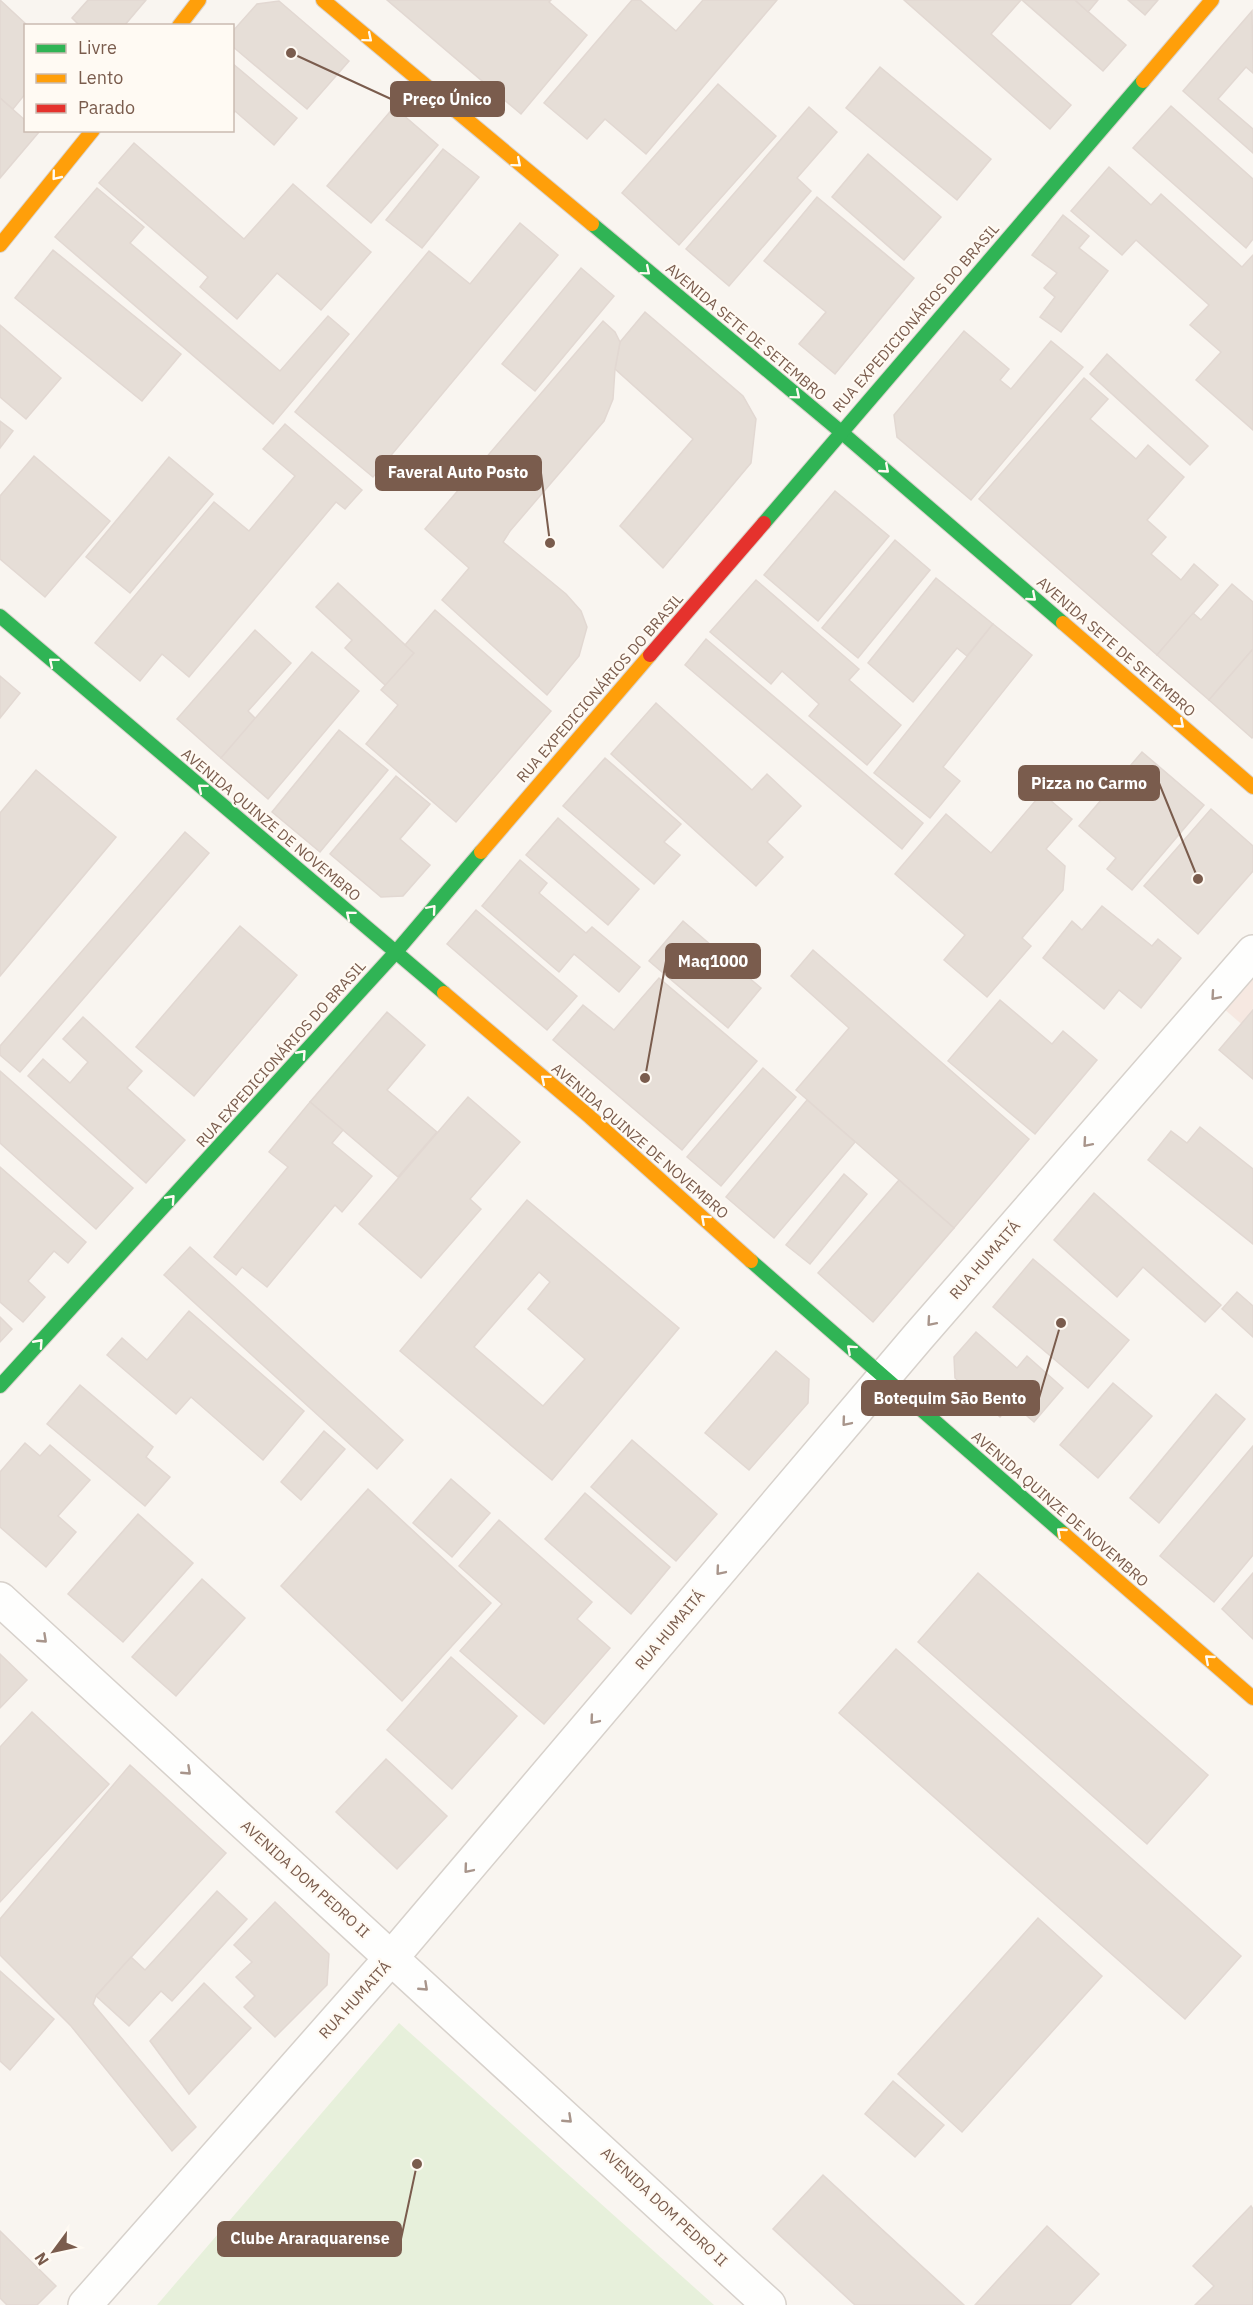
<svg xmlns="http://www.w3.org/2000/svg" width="1253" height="2305" font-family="'IBM Plex Sans',sans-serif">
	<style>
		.commercial { fill: #f6e8e1 }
		.green { fill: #e7f0db }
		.building { fill: #e6ded7; stroke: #e2d8d2; stroke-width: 1.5; fill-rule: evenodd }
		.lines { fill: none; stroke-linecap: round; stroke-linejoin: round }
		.street-casing { stroke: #d7d1cb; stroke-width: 36 }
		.fast-casing { stroke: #d9d2cb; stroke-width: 16 }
		.slow-casing { stroke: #d9d2cb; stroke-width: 16 }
		.jam-casing { stroke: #d9d2cb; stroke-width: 16 }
		.street { stroke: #fefefd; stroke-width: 33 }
		.fast { stroke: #30b455; stroke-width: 14 }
		.slow { stroke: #ff9f0a; stroke-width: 14 }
		.jam { stroke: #e5322d; stroke-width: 14 }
		.oneway { stroke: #fffaf3 }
		.oneway2 { stroke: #a8958b }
		.labels { text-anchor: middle; stroke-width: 4.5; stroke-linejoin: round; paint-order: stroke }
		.street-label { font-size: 15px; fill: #7a5c4d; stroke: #fffaf3 }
		.leader { fill: none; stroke: #7a5c4d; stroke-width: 2 }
		.callout-dot { fill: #7a5c4d; stroke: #fffaf3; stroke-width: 2 }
		.callout { fill: #7a5c4d; stroke: #7a5c4d; stroke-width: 2 }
		.callout-label { font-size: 16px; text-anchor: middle; font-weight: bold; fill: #fff }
	</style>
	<rect width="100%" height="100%" fill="#f9f5f0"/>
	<polygon class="commercial" points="1253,973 1253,1034 1223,1008"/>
	<polygon class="green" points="399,2023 714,2305 157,2305"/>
	<g class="building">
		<polygon points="0,0 28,26 26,26 26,93 13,109 0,98"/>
		<polygon points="88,0 146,0 124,26 80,26 72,18"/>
		<polygon points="387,0 551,0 549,2 587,35 521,114"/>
		<polygon points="632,0 640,0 676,31 703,0 777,0 646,154 605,119 587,139 544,103"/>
		<polygon points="904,0 1021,0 991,34 1071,105 1050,129"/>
		<polygon points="1022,0 1075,0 1126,45 1103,71"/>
		<polygon points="1075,0 1098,0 1088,12"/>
		<polygon points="1128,0 1158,0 1145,15"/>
		<polygon points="279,1 349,61 307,109 232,46 232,32 257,4"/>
		<polygon points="1252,11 1253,73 1246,67 1218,99 1253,129 1253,153 1183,91"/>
		<polygon points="232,63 297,118 274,145 235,111 232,115"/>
		<polygon points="880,67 991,159 957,200 846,108"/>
		<polygon points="718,84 776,136 679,245 622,193"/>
		<polygon points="0,98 26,121 26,130 39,132 0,178"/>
		<polygon points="1171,106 1253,179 1253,239 1246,248 1133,148"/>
		<polygon points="394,107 438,145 371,223 327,186"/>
		<polygon points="809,107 837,132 797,178 811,191 729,286 686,249"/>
		<polygon points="134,143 244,239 293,184 371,252 321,310 277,273 237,319 200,287 208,277 99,183"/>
		<polygon points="443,149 479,177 422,248 386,220"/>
		<polygon points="868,154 941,217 904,260 832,197"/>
		<polygon points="1109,167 1151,205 1161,194 1242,267 1253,255 1253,430 1196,380 1221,352 1190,325 1209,305 1136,240 1122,255 1071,211"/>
		<polygon points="97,188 144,227 130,243 280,371 328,316 349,334 273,424 55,237"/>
		<polygon points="817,197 914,278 835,374 799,344 826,312 764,261"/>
		<polygon points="1063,215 1089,236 1079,248 1108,271 1061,332 1040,317 1055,297 1044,288 1057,273 1032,255"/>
		<polygon points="520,223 558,255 373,477 295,412 429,251 470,284"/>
		<polygon points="53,250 181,354 142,401 15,298"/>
		<polygon points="581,268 614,296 535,391 502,364"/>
		<polygon points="645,312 743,396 756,419 751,463 663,568 620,526 693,439 615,369 620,342"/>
		<polygon points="603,321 615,332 620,342 615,369 613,399 604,421 510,531 503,542 566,594 581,611 587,627 579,656 547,695 442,600 469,568 425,529"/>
		<polygon points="0,325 61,378 26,419 0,397"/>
		<polygon points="964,331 1009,369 1000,380 1011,389 1051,341 1083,367 971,500 897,437 894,415"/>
		<polygon points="1107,354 1208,446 1190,465 1090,374"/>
		<polygon points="1084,378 1108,399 1090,419 1136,459 1148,445 1184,477 1147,520 1166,537 1151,554 1181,580 1194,564 1218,585 1157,655 979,499"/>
		<polygon points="0,421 13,431 0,448"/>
		<polygon points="285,424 362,490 345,509 336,502 189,677 162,654 140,681 95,643 214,502 249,531 295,476 263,449"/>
		<polygon points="34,456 110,521 45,597 0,559 0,496"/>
		<polygon points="169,457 213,494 130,593 86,557"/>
		<polygon points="835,491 889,536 818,621 764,575"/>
		<polygon points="895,540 930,570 858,658 822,628"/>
		<polygon points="936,578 993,624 967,656 957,648 913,702 868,663"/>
		<polygon points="756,580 859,669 849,680 901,725 867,765 809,716 819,704 782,671 771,684 710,632"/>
		<polygon points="338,583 414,653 386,686 345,648 352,640 316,607"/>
		<polygon points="1232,584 1253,602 1253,649 1209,700 1157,655 1193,613 1201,620"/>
		<polygon points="435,610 551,711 456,822 366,744 398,705 381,690 414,653 405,645"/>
		<polygon points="993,624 1032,655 943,767 960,781 930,818 874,773"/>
		<polygon points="255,630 291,663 248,711 256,719 221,758 177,719"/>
		<polygon points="706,639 923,823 902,849 685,665"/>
		<polygon points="1253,649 1253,737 1252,738 1209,700"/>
		<polygon points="312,652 359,691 268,799 221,758"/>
		<polygon points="0,676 20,693 0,718"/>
		<polygon points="656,703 752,790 767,774 801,806 767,842 783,857 756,886 611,754"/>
		<polygon points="339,730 388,770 320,852 272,812"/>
		<polygon points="1142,752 1204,805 1132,890 1107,869 1116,858 1079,826"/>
		<polygon points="605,758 681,824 664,842 680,855 654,884 563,806"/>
		<polygon points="36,770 116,837 0,976 0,813"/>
		<polygon points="396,776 430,804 400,839 430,865 403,896 381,897 330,854"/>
		<polygon points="1042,793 1072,819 1046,849 1065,866 1063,890 1022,938 1031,946 987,997 944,960 965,935 895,874 946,814 991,853"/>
		<polygon points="1211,809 1253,846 1253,871 1198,934 1144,886"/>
		<polygon points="558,818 639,889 608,925 526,855"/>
		<polygon points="185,832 209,853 20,1072 0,1055 0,1046"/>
		<polygon points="520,860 547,883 539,893 586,933 592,927 640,967 619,992 574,954 559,972 482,906"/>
		<polygon points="1102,906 1152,946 1158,939 1181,958 1141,1008 1119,990 1104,1009 1043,958 1072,921 1082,930"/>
		<polygon points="476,910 577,996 547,1030 447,944"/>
		<polygon points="683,921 761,988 728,1028 649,961"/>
		<polygon points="240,926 297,975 194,1096 136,1047"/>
		<polygon points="813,950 1029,1139 954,1228 796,1090 849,1028 791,976"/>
		<polygon points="659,978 757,1061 682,1150 553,1040 583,1005 614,1030"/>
		<polygon points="1000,1000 1052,1044 1063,1031 1097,1060 1035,1134 948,1061"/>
		<polygon points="1253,1010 1253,1079 1219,1050"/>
		<polygon points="387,1012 425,1045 387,1090 437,1132 398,1177 310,1102"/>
		<polygon points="83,1017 142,1071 127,1088 185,1140 146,1183 28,1076 43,1059 70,1083 88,1062 63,1039"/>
		<polygon points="763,1068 796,1097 721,1186 687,1157"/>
		<polygon points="0,1071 133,1188 96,1229 0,1143"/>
		<polygon points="468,1097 520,1142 470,1199 481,1209 421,1278 359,1224"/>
		<polygon points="807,1100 855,1142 774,1238 726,1197"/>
		<polygon points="310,1102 343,1130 332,1143 372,1176 342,1212 335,1205 267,1287 242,1267 236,1275 214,1257 288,1167 269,1152"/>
		<polygon points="1200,1127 1253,1169 1253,1244 1148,1160 1171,1131 1187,1143"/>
		<polygon points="0,1167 86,1242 68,1263 54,1251 28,1281 45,1297 23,1322 0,1302"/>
		<polygon points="844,1174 867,1194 810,1264 786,1245"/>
		<polygon points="899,1180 954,1228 873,1322 818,1273"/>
		<polygon points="1094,1193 1221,1305 1205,1322 1143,1267 1117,1297 1054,1240"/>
		<path d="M527,1200l152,128 -127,152 -152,-129zM539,1272l11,10 -22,27 57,50 -42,47 -69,-59z"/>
		<polygon points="190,1247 403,1440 377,1469 164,1275"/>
		<polygon points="1033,1259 1129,1340 1088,1388 993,1307"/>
		<polygon points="1237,1292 1253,1306 1253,1337 1222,1309"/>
		<polygon points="189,1311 304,1411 263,1460 191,1397 176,1414 107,1355 122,1338 147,1360"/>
		<polygon points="0,1317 12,1329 0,1342"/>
		<polygon points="976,1332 1017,1368 1027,1356 1063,1388 1034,1422 1012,1403 1000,1417 955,1378 954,1357"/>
		<polygon points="776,1351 809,1379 808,1403 749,1470 705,1433"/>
		<polygon points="1113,1383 1152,1416 1098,1478 1060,1445"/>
		<polygon points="80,1385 153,1447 146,1457 170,1477 145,1506 47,1424"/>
		<polygon points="1216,1394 1245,1419 1159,1523 1130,1498"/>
		<polygon points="324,1431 345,1449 301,1500 281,1482"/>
		<polygon points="632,1440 717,1514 676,1561 591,1487"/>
		<polygon points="25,1443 40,1456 50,1445 90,1480 58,1516 76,1532 46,1567 0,1527 0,1472"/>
		<polygon points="1253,1446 1253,1555 1214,1602 1160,1556"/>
		<polygon points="451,1479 490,1513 452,1557 413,1523"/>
		<polygon points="368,1489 491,1603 402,1701 281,1586"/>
		<polygon points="585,1493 670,1567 631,1614 545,1539"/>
		<polygon points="138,1514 193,1563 123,1642 68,1594"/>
		<polygon points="499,1520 592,1602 577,1619 610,1648 544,1724 460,1651 502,1604 459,1566"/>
		<polygon points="978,1573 1208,1775 1147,1844 918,1642"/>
		<polygon points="1253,1573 1253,1639 1222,1609"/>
		<polygon points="202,1579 245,1618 176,1696 132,1657"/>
		<polygon points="896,1649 1241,1956 1185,2019 839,1713"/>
		<polygon points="0,1654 27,1680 0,1708"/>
		<polygon points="451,1657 517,1716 452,1789 387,1730"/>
		<polygon points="32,1712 109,1784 0,1902 0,1747"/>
		<polygon points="386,1759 447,1816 397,1869 336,1812"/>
		<polygon points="130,1765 226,1853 96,1996 93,2004 196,2127 172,2151 71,2026 0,1955 0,1919"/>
		<polygon points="217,1891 247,1919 172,2001 161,1991 129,2026 96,1996 131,1957 145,1970"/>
		<polygon points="275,1902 329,1954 327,1985 275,2037 244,2007 255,1996 236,1977 252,1962 234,1945"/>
		<polygon points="1038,1918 1102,1976 962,2132 898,2074"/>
		<polygon points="0,1971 54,2019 10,2070 0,2061"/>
		<polygon points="204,1983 251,2028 189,2094 150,2041"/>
		<polygon points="893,2081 944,2125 915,2157 865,2114"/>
		<polygon points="823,2175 964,2305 855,2305 773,2229"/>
		<polygon points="1251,2206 1253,2209 1253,2305 1195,2305 1214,2286 1193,2266"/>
		<polygon points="1047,2226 1099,2274 1070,2305 975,2305"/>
		<polygon points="0,2231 56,2286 37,2305 7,2305 0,2298"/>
	</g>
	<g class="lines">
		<g class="street-casing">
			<g id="street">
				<polyline points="0,1599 769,2305"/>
				<polyline points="85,2305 392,1957 918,1337 1253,952"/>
			</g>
		</g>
		<g class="fast-casing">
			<g id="fast">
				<polyline points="592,224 840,431 1063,623"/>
				<polyline points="764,523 1143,81"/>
				<polyline points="0,616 444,993"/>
				<polyline points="751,1261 1064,1534"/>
				<polyline points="0,1386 395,953 481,852"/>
			</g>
		</g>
		<g class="slow-casing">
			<g id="slow">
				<polyline points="323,0 592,224"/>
				<polyline points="179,26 199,0"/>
				<polyline points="1143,81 1212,0"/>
				<polyline points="0,245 93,130"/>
				<polyline points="1063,623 1253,787"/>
				<polyline points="481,852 650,655"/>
				<polyline points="444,993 590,1117 751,1261"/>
				<polyline points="1064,1534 1253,1698"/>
			</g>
		</g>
		<g class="jam-casing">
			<polyline id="jam" points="650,655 764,523"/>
		</g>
		<use href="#street" class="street"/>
		<use href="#fast" class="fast"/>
		<use href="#slow" class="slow"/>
		<use href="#jam" class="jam"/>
	</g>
	<defs><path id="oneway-chevron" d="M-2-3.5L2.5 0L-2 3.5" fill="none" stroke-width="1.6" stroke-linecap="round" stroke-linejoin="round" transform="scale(1.5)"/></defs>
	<g class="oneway">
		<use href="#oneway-chevron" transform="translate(368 38) rotate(40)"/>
		<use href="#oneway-chevron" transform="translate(517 163) rotate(40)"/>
		<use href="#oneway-chevron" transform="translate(56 176) rotate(129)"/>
		<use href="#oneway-chevron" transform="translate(646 271) rotate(40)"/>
		<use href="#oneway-chevron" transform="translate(796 395) rotate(40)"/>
		<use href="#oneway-chevron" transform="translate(885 469) rotate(41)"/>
		<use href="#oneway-chevron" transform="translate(1032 597) rotate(41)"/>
		<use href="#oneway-chevron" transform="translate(53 662) rotate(-140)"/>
		<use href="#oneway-chevron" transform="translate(1180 724) rotate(41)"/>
		<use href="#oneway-chevron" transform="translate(202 788) rotate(-140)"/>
		<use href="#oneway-chevron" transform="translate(432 909) rotate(-49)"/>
		<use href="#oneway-chevron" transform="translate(350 915) rotate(-140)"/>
		<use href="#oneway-chevron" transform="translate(302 1054) rotate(-48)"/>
		<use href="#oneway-chevron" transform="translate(545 1079) rotate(-140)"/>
		<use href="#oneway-chevron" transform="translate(171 1199) rotate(-48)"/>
		<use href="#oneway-chevron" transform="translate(705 1219) rotate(-138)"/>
		<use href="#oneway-chevron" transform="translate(39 1343) rotate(-48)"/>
		<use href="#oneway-chevron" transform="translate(851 1349) rotate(-138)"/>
		<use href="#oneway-chevron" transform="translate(1061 1532) rotate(-139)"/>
		<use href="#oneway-chevron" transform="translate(1209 1659) rotate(-139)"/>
	</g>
	<g class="oneway2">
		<use href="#oneway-chevron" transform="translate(1215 996) rotate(131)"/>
		<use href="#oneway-chevron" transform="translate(1087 1143) rotate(131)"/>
		<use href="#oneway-chevron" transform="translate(931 1322) rotate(131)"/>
		<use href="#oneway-chevron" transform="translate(846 1422) rotate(130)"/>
		<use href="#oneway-chevron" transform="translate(720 1571) rotate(130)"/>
		<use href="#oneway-chevron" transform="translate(43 1639) rotate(43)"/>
		<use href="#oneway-chevron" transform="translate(594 1720) rotate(130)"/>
		<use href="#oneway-chevron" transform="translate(187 1771) rotate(43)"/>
		<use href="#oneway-chevron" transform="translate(468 1869) rotate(130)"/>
		<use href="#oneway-chevron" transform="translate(424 1987) rotate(43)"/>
		<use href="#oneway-chevron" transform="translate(568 2119) rotate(43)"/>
	</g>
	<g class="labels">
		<g class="street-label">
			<text transform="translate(916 318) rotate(-49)" y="5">RUA EXPEDICIONÁRIOS DO BRASIL</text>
			<text transform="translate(746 332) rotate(40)" y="5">AVENIDA SETE DE SETEMBRO</text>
			<text transform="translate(1116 647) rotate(41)" y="5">AVENIDA SETE DE SETEMBRO</text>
			<text transform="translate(600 688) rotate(-49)" y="5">RUA EXPEDICIONÁRIOS DO BRASIL</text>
			<text transform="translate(271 825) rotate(40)" y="5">AVENIDA QUINZE DE NOVEMBRO</text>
			<text transform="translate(281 1054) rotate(-48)" y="5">RUA EXPEDICIONÁRIOS DO BRASIL</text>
			<text transform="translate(640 1141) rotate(41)" y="5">AVENIDA QUINZE DE NOVEMBRO</text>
			<text transform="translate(985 1260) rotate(-49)" y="5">RUA HUMAITÁ</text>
			<text transform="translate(1060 1509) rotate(41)" y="5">AVENIDA QUINZE DE NOVEMBRO</text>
			<text transform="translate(670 1630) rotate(-50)" y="5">RUA HUMAITÁ</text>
			<text transform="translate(305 1879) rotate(42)" y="5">AVENIDA DOM PEDRO II</text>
			<text transform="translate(355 2000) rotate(-48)" y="5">RUA HUMAITÁ</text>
			<text transform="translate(664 2207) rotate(43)" y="5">AVENIDA DOM PEDRO II</text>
		</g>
	</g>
	<path class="leader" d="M291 53L391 99M550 543L541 473M1198 879L1159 783M645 1078L666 961M1061 1323L1039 1398M417 2164L401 2239"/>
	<g class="callout-dot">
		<circle cx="291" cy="53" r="6"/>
		<circle cx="550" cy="543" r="6"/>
		<circle cx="1198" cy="879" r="6"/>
		<circle cx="645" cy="1078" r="6"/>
		<circle cx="1061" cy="1323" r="6"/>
		<circle cx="417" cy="2164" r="6"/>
	</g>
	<g class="callout">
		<rect x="391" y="82" width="113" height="34" rx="6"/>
		<rect x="376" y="456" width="165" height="34" rx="6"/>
		<rect x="1019" y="766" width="140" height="34" rx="6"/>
		<rect x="666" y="944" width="94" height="34" rx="6"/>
		<rect x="862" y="1381" width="177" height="34" rx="6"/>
		<rect x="218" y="2222" width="183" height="34" rx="6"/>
	</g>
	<g class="callout-label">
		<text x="447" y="105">Preço Único</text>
		<text x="458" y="478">Faveral Auto Posto</text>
		<text x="1089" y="789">Pizza no Carmo</text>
		<text x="713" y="967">Maq1000</text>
		<text x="950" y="1404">Botequim São Bento</text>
		<text x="310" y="2244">Clube Araraquarense</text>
	</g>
	<rect x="24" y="24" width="210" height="108" fill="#fffaf3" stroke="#cabbb1" stroke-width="1.5"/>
	<rect x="36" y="44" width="30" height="9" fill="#30b455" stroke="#cabbb1" stroke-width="1.5"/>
	<text x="78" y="54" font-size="18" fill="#7a5c4d">Livre</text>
	<rect x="36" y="74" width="30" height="9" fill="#ff9f0a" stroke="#cabbb1" stroke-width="1.5"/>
	<text x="78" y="84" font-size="18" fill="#7a5c4d">Lento</text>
	<rect x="36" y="104" width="30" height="9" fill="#e5322d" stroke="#cabbb1" stroke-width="1.5"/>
	<text x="78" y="114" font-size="18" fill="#7a5c4d">Parado</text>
	<g transform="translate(54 2251) rotate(237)" stroke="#fffaf3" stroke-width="4.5" paint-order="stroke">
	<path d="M0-4.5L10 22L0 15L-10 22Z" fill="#7a5c4d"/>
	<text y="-9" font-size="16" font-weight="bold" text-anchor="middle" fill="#7a5c4d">N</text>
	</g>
</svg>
